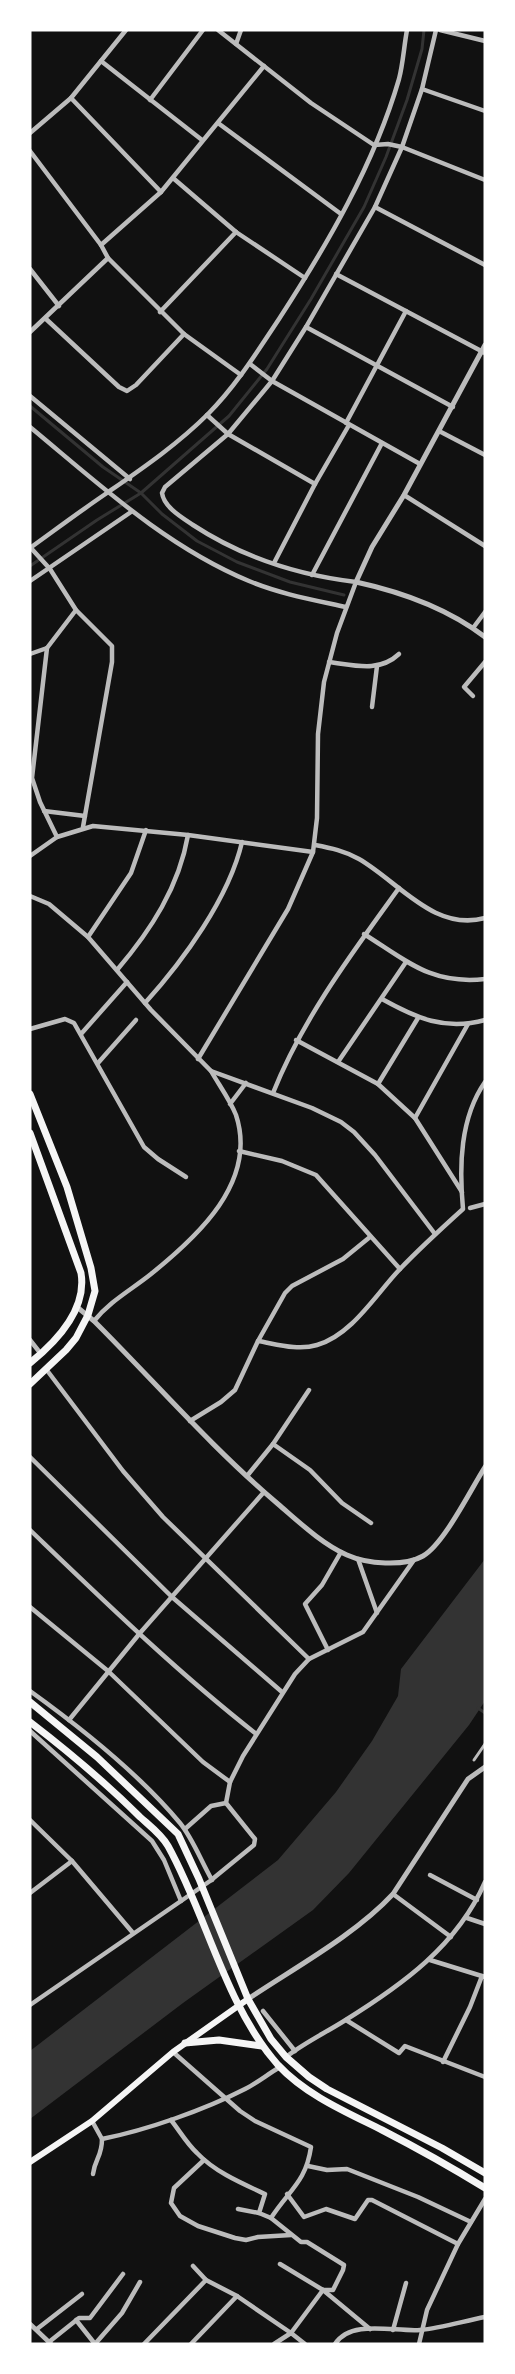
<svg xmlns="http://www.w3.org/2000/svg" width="515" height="2374" font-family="Cabin,sans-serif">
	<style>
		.water { fill: #333 }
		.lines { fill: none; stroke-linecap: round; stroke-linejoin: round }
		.stream { stroke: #333; stroke-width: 3 }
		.pedestrian { stroke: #bcbcbc; stroke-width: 3 }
		.minor { stroke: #bcbcbc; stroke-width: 4.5 }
		.tertiary { stroke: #bcbcbc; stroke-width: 5 }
		.secondary { stroke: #f5f5f5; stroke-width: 6 }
		.trunk { stroke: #f5f5f5; stroke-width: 7 }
	</style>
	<rect width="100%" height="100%" fill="#111"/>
	<polygon class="water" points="485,1559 485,1701 469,1725 349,1873 313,1910 183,2003 30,2119 30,2051 278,1860 336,1792 372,1741 398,1696 401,1669"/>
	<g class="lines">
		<g class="stream">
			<polyline points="30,406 103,467 141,493 162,514 197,541 237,562 290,582 344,595"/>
			<polyline points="30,566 97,520 141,493 229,416 267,369 311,299 364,207 386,157 407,100 422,49 424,30"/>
			<polyline points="478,1708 485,1713"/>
		</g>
		<polyline class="pedestrian" points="474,1760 485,1744"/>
		<g class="minor">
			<polyline points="218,30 311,103 374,145 388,144 402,147 485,180"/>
			<polyline points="440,30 485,41"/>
			<polyline points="236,44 241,30"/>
			<polyline points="101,61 202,140"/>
			<polyline points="422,89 485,111"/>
			<polyline points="71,98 161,192"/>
			<polyline points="150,100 203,30"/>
			<polyline points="218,123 341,214"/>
			<polyline points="30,133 71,98 126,30"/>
			<polyline points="30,151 101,245 108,258 184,334 241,375"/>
			<polyline points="173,178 236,232 305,278"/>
			<polyline points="375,207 485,265"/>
			<polyline points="101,245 161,192 264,66"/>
			<polyline points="30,269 59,306"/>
			<polyline points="336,274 485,353"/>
			<polyline points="160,312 236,232"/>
			<polyline points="46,319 119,387 127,391 136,385 184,334"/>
			<polyline points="306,327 453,407"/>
			<polyline points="30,332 108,258"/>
			<polyline points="250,364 272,381 420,464"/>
			<polyline points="30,396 130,479"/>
			<polyline points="207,415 228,434 315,484"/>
			<polyline points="346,423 406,311"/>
			<path d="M30,427c69,57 135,119 219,154 31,13 65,19 97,26"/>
			<polyline points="439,431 485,455"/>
			<polyline points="404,495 485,546"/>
			<polyline points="30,547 50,569 76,610 112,646 112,662 83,827"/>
			<path d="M30,548c25,-18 49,-36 74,-53 36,-25 73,-50 104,-81 28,-28 49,-62 71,-95 48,-74 95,-154 120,-240 4,-15 5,-33 8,-49"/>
			<polyline points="274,563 315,484 349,425"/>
			<polyline points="312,575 382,443"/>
			<polyline points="30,581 131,512"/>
			<polyline points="473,628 485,612"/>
			<polyline points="47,648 32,778 40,802 57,837"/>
			<polyline points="30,654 47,648 76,610"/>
			<path d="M329,662c25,3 50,11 70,-8"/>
			<polyline points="473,696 464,687 485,662"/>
			<polyline points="372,707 377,666"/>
			<polyline points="44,811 85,816"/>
			<path d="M315,845c16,3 30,6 44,14 40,23 75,73 126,59"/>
			<polyline points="30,856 57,837 93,826 188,835 313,852"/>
			<polyline points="30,896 49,904 88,937 151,1010 211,1071 312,1108 341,1122 354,1132 375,1155 435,1234"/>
			<path d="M364,934c43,27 67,51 121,45"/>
			<polyline points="88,937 131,873 146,830"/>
			<path d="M117,970c34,-40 62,-83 71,-135"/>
			<path d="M382,999c34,19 63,32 103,21"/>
			<path d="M145,1003c38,-42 84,-105 97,-161"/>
			<polyline points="30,1029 65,1019 74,1023 144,1147 158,1159 186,1177"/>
			<polyline points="81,1034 127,982"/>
			<polyline points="296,1040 378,1084 415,1118 462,1192"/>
			<path d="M198,1059l90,-150 25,-57 4,-34 1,-84 6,-52 13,-49 19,-51c-59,-7 -114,-25 -163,-57 -12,-8 -29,-18 -31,-32l3,-6 63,-53 44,-53 34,-54 69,-120 27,-60 20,-58 14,-59"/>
			<polyline points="338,1062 406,962"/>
			<polyline points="98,1063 136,1020"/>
			<polyline points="378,1084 418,1018"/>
			<path d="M273,1093c30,-75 79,-140 126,-205"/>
			<polyline points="230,1104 246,1083"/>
			<polyline points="415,1118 468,1024"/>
			<polyline points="239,1151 282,1161 316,1175 400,1269"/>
			<polyline points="470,1208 485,1204"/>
			<path d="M94,1321c16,-20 37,-31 57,-47 46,-37 107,-92 85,-159 -6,-15 -17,-30 -25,-44"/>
			<polyline points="30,1340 41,1354"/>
			<path d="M258,1341c18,3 40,10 59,4 35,-10 59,-51 83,-76 20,-21 42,-41 63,-60 -4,-43 -3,-91 22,-127"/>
			<polyline points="46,1369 123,1471 163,1517 309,1659"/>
			<polyline points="190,1421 221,1402 235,1390 258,1341 285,1293 292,1286 343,1259 370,1237"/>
			<polyline points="273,1444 310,1470 342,1503 371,1523"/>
			<polyline points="30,1457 172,1597 282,1692"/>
			<polyline points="247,1476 273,1444 309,1390"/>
			<path d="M30,1530c73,70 146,141 225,203"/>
			<polyline points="358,1559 377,1613"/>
			<polyline points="30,1607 108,1671 203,1762 230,1782"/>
			<polyline points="328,1650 305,1604 322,1585 341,1552"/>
			<path d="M30,1691c50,36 111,85 150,132 13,16 21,38 32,57"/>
			<polyline points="69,1720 140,1633 264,1492"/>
			<polyline points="30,1731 152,1841 164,1860 181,1901"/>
			<polyline points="30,1820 72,1861 133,1933"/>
			<polyline points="185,1829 211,1806 226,1803"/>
			<polyline points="430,1875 477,1900"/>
			<polyline points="30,1893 72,1861"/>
			<polyline points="393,1894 451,1937"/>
			<polyline points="467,1918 485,1924"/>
			<polyline points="430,1960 485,1977"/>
			<polyline points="30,2005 210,1881 254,1845 255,1839 226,1803 230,1782 243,1756 295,1674 309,1659 363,1632 414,1560"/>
			<polyline points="263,2011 295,2051"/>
			<polyline points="346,2020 399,2053 405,2046 485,2077"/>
			<path d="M173,2052l67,59 15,10 56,26c-5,35 -22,43 -40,71l30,24h6l37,23 -1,5 -10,20h-10"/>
			<path d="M286,2057c18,-14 39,-24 58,-36 58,-36 113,-75 141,-139"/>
			<polyline points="443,2062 470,2007 482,1976"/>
			<path d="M171,2120c8,10 16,24 26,33 18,19 44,30 68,41l-6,19 12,5"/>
			<path d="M92,2121l10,18c45,-9 102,-29 143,-50 12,-6 23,-15 35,-22"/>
			<polyline points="204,2160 174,2188 171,2203 180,2216 198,2226 235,2238 246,2240 258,2237 291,2235"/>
			<polyline points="308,2166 327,2170 347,2169 418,2197 471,2222"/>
			<path d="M93,2174c2,-16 9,-17 9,-35"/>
			<polyline points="287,2194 304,2217 326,2209 355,2219 368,2200 372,2200 458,2244"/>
			<polyline points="238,2209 259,2213"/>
			<polyline points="280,2264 323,2290 370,2329"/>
			<polyline points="193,2266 206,2280 237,2296"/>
			<polyline points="76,2320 95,2344"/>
			<polyline points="30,2324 51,2344"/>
			<polyline points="37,2329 82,2294"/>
			<polyline points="393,2330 406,2283"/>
			<polyline points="49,2342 79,2318 90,2318 123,2274"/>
			<polyline points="95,2344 122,2313 140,2282"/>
			<polyline points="144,2344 206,2280"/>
			<polyline points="191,2344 237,2296 291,2333 323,2290"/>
			<polyline points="274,2344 291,2333 305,2344"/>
			<path d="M335,2344c16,-25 59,-12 85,-14 21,-2 44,-9 65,-13"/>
			<polyline points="419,2344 427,2310 458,2244 485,2199"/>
		</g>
		<g class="tertiary">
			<path d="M485,345l-81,150 -32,52 -16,35c46,10 91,26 129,55"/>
			<path d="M77,1307l17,14c61,61 118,127 184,183 21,18 44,40 69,51 20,9 57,12 76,1 21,-12 48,-67 62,-89"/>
			<path d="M248,1999c46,-31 107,-64 145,-105l75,-115 17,-12"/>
		</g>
		<polyline class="secondary" points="30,2162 92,2121 173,2052 248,1999"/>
		<g class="trunk">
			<polyline points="30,1094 67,1187 91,1268 95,1291 88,1315 76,1338 66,1350 30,1384"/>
			<path d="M30,1133l51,140c6,36 -25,69 -51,90"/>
			<polyline points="30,1702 97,1757 178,1834 199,1879 248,1999 271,2039 286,2057 309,2077 327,2089 442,2148 485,2173"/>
			<path d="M30,1722c39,30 75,60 110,95 10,9 22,18 28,29 39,70 57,159 110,219 28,30 68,47 104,65 35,18 69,37 103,58"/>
			<polyline points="185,2043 219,2040 262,2046"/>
		</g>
	</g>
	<rect width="515" height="2374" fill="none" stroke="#ffffff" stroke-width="63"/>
</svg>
